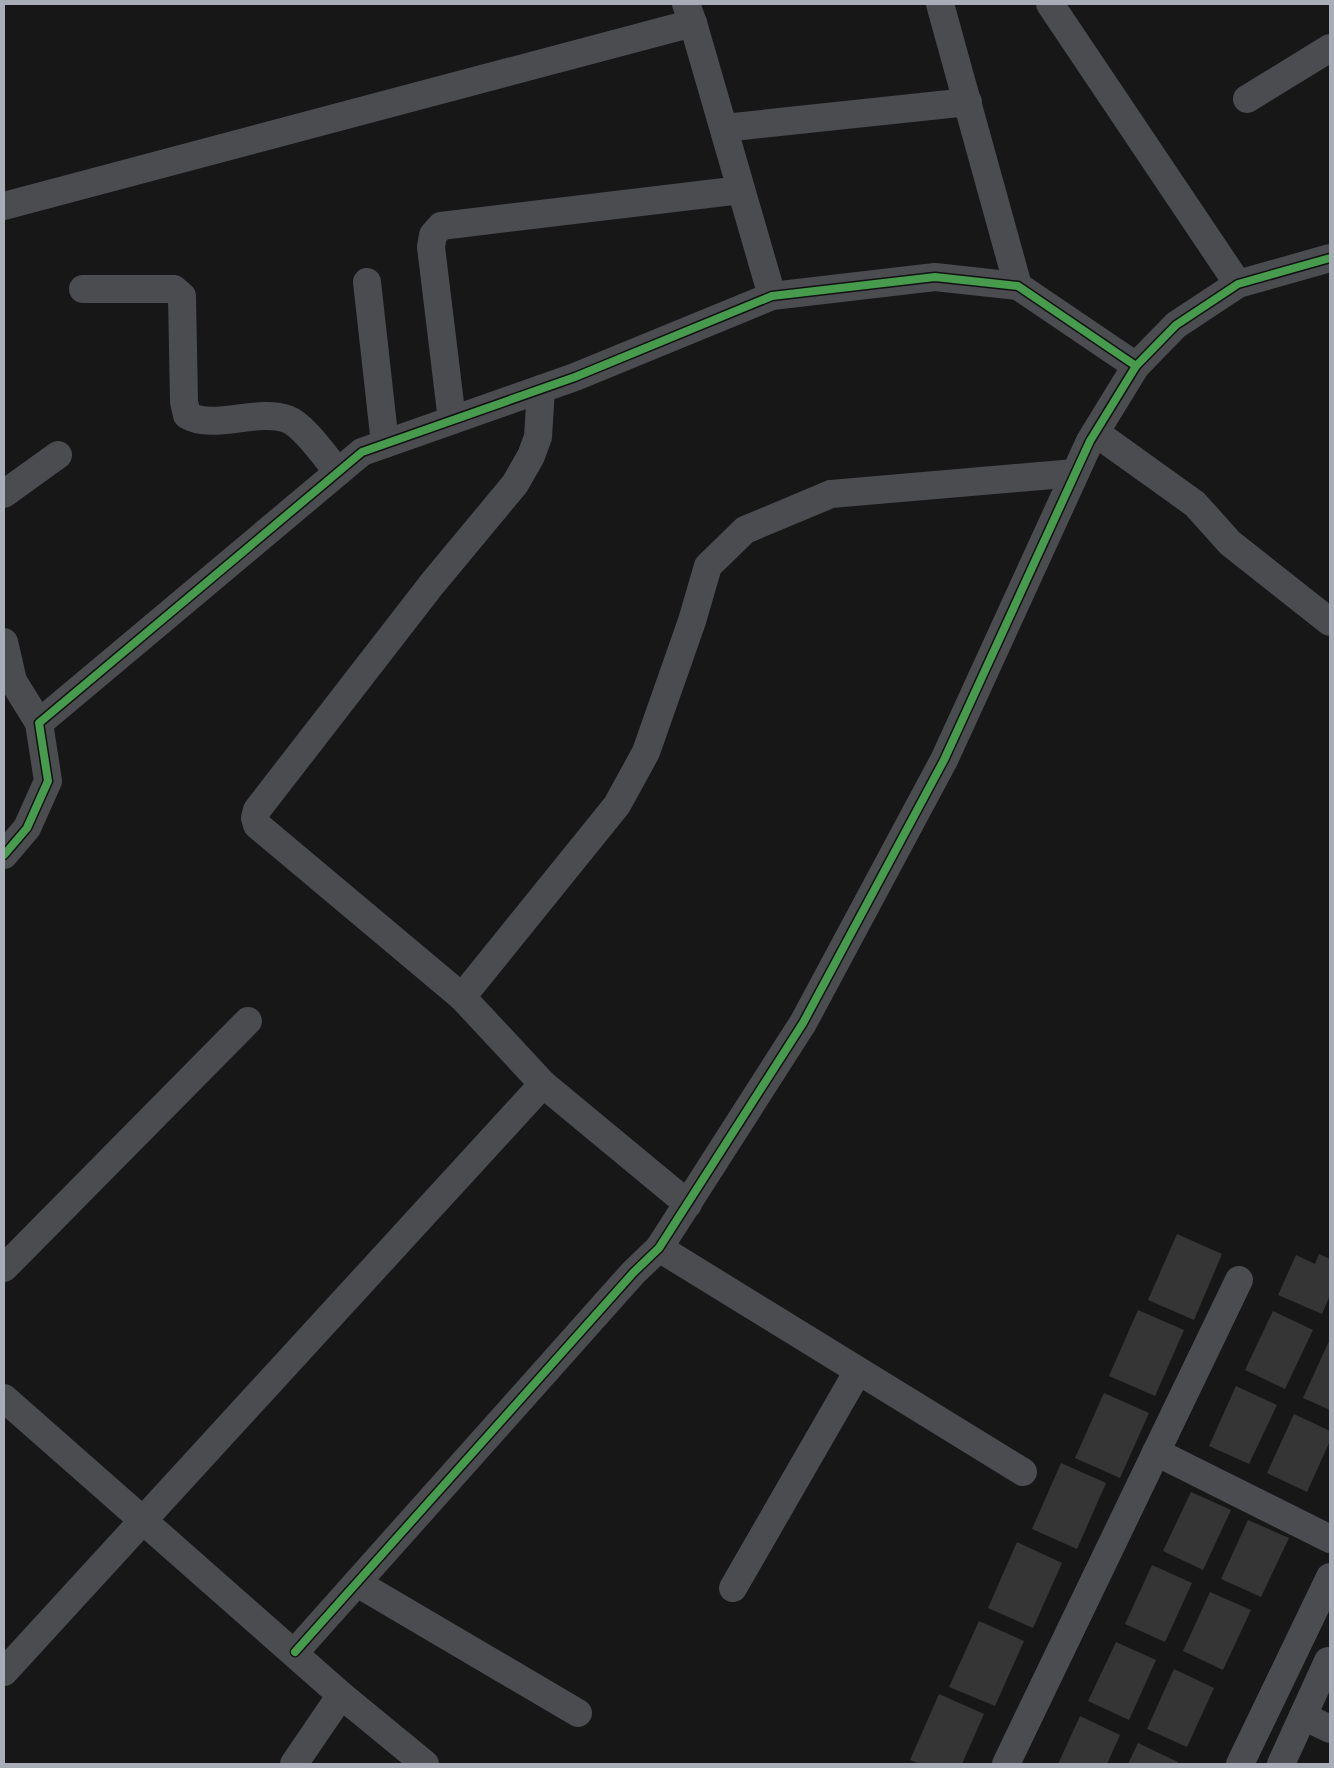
<svg xmlns="http://www.w3.org/2000/svg" width="1334" height="1768" font-family="'Golos Text',sans-serif">
	<style>
		.building { fill: #353536 }
		.lines { fill: none; stroke-linecap: round; stroke-linejoin: round }
		.minor { stroke: #4b4c50; stroke-width: 28 }
		.tertiary { stroke: #4b4c50; stroke-width: 28 }
		.cycleway-casing { stroke: #111113; stroke-width: 11 }
		.cycleway { stroke: #469c4c; stroke-width: 8 }
	</style>
	<rect width="100%" height="100%" fill="#171717"/>
	<g class="building">
		<polygon points="1177,1234 1222,1254 1194,1320 1148,1300"/>
		<polygon points="1319,1254 1330,1259 1330,1295 1322,1314 1278,1295 1296,1255 1315,1264"/>
		<polygon points="1138,1310 1184,1330 1155,1396 1109,1376"/>
		<polygon points="1273,1311 1313,1330 1285,1389 1245,1370"/>
		<polygon points="1330,1339 1330,1410 1303,1398"/>
		<polygon points="1236,1386 1277,1405 1249,1464 1209,1446"/>
		<polygon points="1104,1393 1149,1413 1120,1478 1075,1458"/>
		<polygon points="1294,1414 1330,1431 1330,1441 1307,1492 1267,1473"/>
		<polygon points="1061,1463 1106,1483 1077,1549 1032,1529"/>
		<polygon points="1191,1492 1231,1510 1203,1570 1163,1551"/>
		<polygon points="1248,1520 1289,1538 1261,1597 1221,1579"/>
		<polygon points="1017,1542 1062,1563 1033,1628 988,1608"/>
		<polygon points="1152,1565 1192,1583 1165,1642 1125,1624"/>
		<polygon points="1210,1592 1251,1610 1223,1670 1183,1651"/>
		<polygon points="979,1621 1024,1641 995,1706 949,1687"/>
		<polygon points="1116,1642 1156,1660 1129,1720 1088,1701"/>
		<polygon points="1174,1669 1214,1688 1187,1747 1147,1729"/>
		<polygon points="939,1694 984,1714 962,1764 920,1764 910,1760"/>
		<polygon points="1080,1716 1120,1735 1107,1764 1058,1764"/>
		<polygon points="1138,1743 1178,1762 1177,1764 1128,1764"/>
	</g>
	<g class="lines">
		<g class="minor">
			<polyline points="940,4 1018,286"/>
			<polyline points="1050,4 1238,284"/>
			<polyline points="693,23 772,296"/>
			<polyline points="1247,99 1330,48"/>
			<polyline points="724,128 968,102"/>
			<polyline points="4,206 693,23 686,4"/>
			<polyline points="367,282 385,444"/>
			<path d="M83,289h91l8,7 2,106 3,13c26,16 71,-7 100,4 17,6 39,39 51,53"/>
			<polyline points="452,420 431,247 433,235 441,226 741,190"/>
			<polyline points="1096,433 1195,504 1230,543 1330,622"/>
			<polyline points="4,494 58,455"/>
			<polyline points="4,642 13,681"/>
			<polyline points="4,677 13,681 39,723"/>
			<polyline points="4,855 27,828 48,781 39,723 362,452 575,377 772,296 935,277 1018,286 1136,366"/>
			<polyline points="462,997 257,825 255,818 257,810 432,584 515,484 531,456 538,437 541,389"/>
			<polyline points="543,1084 462,997 617,805 646,752 692,621 708,566 745,530 831,494 1075,473"/>
			<polyline points="659,1248 1023,1472"/>
			<polyline points="4,1268 248,1021"/>
			<polyline points="1156,1452 1330,1539"/>
			<polyline points="357,1583 578,1713"/>
			<polyline points="733,1588 858,1371"/>
			<polyline points="295,1652 633,1273 659,1248 803,1023 944,760 1090,441 1136,366 1176,325 1238,284 1330,258"/>
			<polyline points="4,1672 543,1084 688,1204"/>
			<polyline points="1303,1716 1330,1729"/>
			<polyline points="294,1764 341,1695"/>
			<polyline points="1006,1764 1239,1280"/>
			<polyline points="1240,1764 1330,1577"/>
			<polyline points="1281,1764 1328,1661"/>
		</g>
		<polyline class="tertiary" points="4,1398 341,1695 425,1764"/>
		<g class="cycleway-casing">
			<g id="cycleway">
				<polyline points="4,855 27,828 48,781 39,723 362,452 575,377 772,296 935,277 1018,286 1136,366"/>
				<polyline points="295,1652 633,1273 659,1248 803,1023 944,760 1090,441 1136,366 1176,325 1238,284 1330,258"/>
			</g>
		</g>
		<use href="#cycleway" class="cycleway"/>
	</g>
	<rect width="1334" height="1768" fill="none" stroke="#a8adb8" stroke-width="10"/>
</svg>
